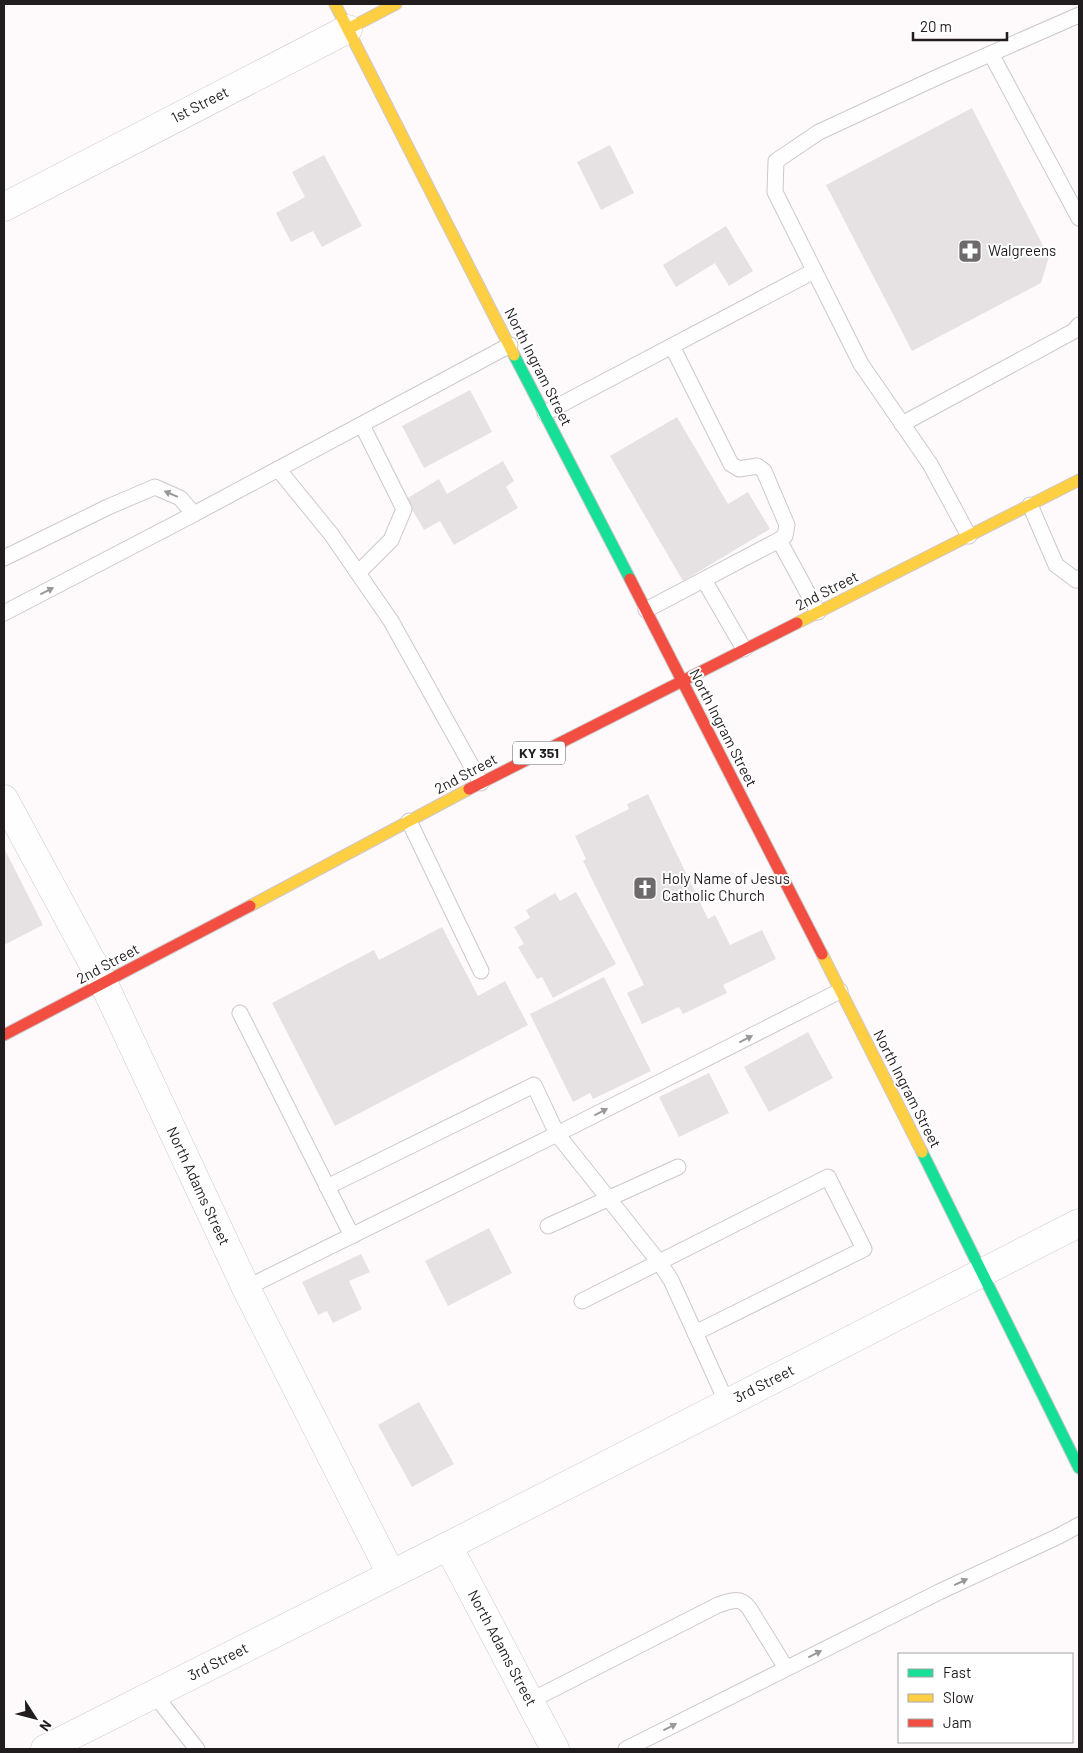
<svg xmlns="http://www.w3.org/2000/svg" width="1083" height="1753" font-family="Barlow,sans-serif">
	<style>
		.building { fill: #e6e2e4 }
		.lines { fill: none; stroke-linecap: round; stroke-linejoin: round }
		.lane-casing { stroke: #cdc8ca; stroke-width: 17 }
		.street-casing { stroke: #cdc8ca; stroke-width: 29 }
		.fast-casing { stroke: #cdc8ca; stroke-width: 13 }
		.slow-casing { stroke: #cdc8ca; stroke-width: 13 }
		.jam-casing { stroke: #cdc8ca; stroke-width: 13 }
		.lane { stroke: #fffeff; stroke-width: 15 }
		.street { stroke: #fffeff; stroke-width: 28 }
		.fast { stroke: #16e098; stroke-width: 11 }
		.slow { stroke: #ffcf43; stroke-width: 11 }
		.jam { stroke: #f24e42; stroke-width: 11 }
		.oneway { fill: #9b989a }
		.labels { text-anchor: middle; stroke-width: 4; stroke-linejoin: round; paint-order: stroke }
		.shield { fill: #fff; stroke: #646062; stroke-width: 1 }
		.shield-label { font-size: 14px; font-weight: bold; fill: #211c1e }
		.street-label { font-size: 15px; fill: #211c1e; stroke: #fff }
		.poi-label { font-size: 15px; fill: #211c1e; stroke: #fff; text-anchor: start }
	</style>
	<rect width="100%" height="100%" fill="#fefafc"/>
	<g class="building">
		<polygon points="972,108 1049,257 1041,283 912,351 826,185"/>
		<polygon points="610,145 634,193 601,210 577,162"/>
		<polygon points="324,155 362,226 322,247 313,231 291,242 276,213 305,197 292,172"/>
		<polygon points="726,226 753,271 729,286 715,263 676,287 663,265"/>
		<polygon points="470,390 492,432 424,468 402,426"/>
		<polygon points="677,417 728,504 748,492 770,529 683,581 610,456"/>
		<polygon points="503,461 514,481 506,487 518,508 454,545 440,521 424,530 406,499 439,479 447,494"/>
		<polygon points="648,794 708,919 715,915 730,945 762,930 776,959 723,985 727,993 683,1014 679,1007 642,1024 627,993 644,985 583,861 586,859 575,836 629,809 627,804"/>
		<polygon points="4,848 43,925 4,945"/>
		<polygon points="576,892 616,964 553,998 542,977 537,979 518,947 524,944 514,927 530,918 526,910 555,893 560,901"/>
		<polygon points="442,927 478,996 505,981 528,1025 335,1126 272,1003 374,950 379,960"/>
		<polygon points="604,977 651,1071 593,1099 590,1093 573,1102 530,1014"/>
		<polygon points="808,1032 833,1078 769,1112 744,1067"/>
		<polygon points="709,1073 729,1113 679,1137 659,1097"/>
		<polygon points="489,1228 512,1273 448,1306 425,1261"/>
		<polygon points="361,1254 370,1272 349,1281 362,1309 333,1323 327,1311 318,1315 302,1282"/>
		<polygon points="419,1402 454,1464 412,1487 378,1425"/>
	</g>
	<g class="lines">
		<g class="lane-casing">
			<g id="lane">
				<polyline points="991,54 1079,218"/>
				<polyline points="545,413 814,271"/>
				<polyline points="902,424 1074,331 1079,325"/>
				<polyline points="278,469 331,534 391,621 481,783"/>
				<polyline points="1030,505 1056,565 1076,580 1079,578"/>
				<polyline points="194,514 510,345"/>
				<polyline points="969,536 930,464 861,364 775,192 776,161 819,132 940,76 1079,15"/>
				<polyline points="779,540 818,612"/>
				<polyline points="4,558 108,507 155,487 180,498 194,514 4,613"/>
				<polyline points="358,573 391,540 404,509 362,425"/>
				<polyline points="704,580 744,649"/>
				<polyline points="646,610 779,540 785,536 787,525 764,471 757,466 739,469 731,464 672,346"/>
				<polyline points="409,821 481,971"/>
				<polyline points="240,1013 352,1236"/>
				<polyline points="327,1187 534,1085 557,1134 659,1262 671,1280 727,1403"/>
				<polyline points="548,1226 678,1167"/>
				<polyline points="246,1288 557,1134 840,991"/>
				<polyline points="582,1301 828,1177 864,1249 695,1333"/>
				<polyline points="154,1694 197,1749"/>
				<path d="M530,1701l188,-96c12,-4 22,-9 31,3l37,60"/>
				<polyline points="626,1749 939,1592 1059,1536 1079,1525"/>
			</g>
		</g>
		<g class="street-casing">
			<g id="street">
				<polyline points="4,207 348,29"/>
				<polyline points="4,799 104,984 246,1288 391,1574"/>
				<polyline points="448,1546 555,1749"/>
				<polyline points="45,1749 448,1546 1079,1223"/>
			</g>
		</g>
		<g class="fast-casing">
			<g id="fast">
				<polyline points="514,355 630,579"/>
				<polyline points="922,1152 1079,1468"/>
			</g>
		</g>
		<g class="slow-casing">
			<g id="slow">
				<polyline points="335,4 514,355"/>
				<polyline points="348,29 396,4"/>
				<polyline points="797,623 1079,480"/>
				<polyline points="250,906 469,789"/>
				<polyline points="822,954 922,1152"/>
			</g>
		</g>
		<g class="jam-casing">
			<g id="jam">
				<polyline points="630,579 822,954"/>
				<polyline points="469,789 797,623"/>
				<polyline points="4,1035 250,906"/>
			</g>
		</g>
		<use href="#lane" class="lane"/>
		<use href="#street" class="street"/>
		<use href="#fast" class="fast"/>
		<use href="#slow" class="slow"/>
		<use href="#jam" class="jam"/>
	</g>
	<defs><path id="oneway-solid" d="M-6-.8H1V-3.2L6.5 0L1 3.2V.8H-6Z" transform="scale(1.25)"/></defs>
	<g class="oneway">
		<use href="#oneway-solid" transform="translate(171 494) rotate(-157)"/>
		<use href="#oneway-solid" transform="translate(47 591) rotate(-27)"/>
		<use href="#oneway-solid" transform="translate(746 1039) rotate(-27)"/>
		<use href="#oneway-solid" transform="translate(601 1112) rotate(-27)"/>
		<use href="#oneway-solid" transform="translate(961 1582) rotate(-25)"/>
		<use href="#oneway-solid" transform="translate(815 1654) rotate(-27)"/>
		<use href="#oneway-solid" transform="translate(670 1727) rotate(-27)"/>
	</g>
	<defs>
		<g id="pharmacy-square" transform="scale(1.25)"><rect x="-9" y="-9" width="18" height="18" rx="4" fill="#6e6a6c" stroke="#fff"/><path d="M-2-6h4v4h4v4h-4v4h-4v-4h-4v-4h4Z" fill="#fff"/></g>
		<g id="church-square" transform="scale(1.25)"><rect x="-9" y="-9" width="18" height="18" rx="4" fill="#6e6a6c" stroke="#fff"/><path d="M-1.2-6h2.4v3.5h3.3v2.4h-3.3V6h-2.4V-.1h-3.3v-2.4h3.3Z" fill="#fff"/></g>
	</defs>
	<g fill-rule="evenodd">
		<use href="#pharmacy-square" x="970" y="251"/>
		<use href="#church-square" x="645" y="888"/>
	</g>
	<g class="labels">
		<rect class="shield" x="513" y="741.5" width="52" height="23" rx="4"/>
		<g class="shield-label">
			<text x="539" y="758">KY 351</text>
		</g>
		<g class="street-label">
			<text transform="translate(200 105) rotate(-27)" y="5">1st Street</text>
			<text transform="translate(538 367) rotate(63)" y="5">North Ingram Street</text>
			<text transform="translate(827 591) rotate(-27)" y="5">2nd Street</text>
			<text transform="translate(723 728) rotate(63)" y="5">North Ingram Street</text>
			<text transform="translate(466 774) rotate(-28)" y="5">2nd Street</text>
			<text transform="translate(108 964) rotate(-28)" y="5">2nd Street</text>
			<text transform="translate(907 1089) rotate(63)" y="5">North Ingram Street</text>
			<text transform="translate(198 1186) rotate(65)" y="5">North Adams Street</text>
			<text transform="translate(764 1384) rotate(-27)" y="5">3rd Street</text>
			<text transform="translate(502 1648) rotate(62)" y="5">North Adams Street</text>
			<text transform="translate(218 1662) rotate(-27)" y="5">3rd Street</text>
		</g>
		<g class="poi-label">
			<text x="988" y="256">Walgreens</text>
			<text x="662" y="884">Holy Name of Jesus<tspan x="662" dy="17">Catholic Church</tspan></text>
		</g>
	</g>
	<rect width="1083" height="1753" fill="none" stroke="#211c1e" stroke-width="10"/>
	<rect x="898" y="1653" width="175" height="90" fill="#ffffff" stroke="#a6a4a5"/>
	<rect x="908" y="1669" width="25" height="8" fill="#16e098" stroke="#a6a4a5"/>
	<text x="943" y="1678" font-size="15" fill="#211c1e">Fast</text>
	<rect x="908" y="1694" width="25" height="8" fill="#ffcf43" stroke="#a6a4a5"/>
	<text x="943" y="1703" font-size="15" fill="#211c1e">Slow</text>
	<rect x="908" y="1719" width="25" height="8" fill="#f24e42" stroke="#a6a4a5"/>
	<text x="943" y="1728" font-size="15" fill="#211c1e">Jam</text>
	<g transform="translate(35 1718) rotate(126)" stroke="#ffffff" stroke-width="4" paint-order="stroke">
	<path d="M0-4L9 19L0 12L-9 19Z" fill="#211c1e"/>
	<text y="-8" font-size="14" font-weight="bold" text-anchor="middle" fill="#211c1e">N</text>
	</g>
	<path d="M913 32v8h94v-8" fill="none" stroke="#211c1e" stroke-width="2.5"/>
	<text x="920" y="32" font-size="15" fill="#211c1e" stroke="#ffffff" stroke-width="4" paint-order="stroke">20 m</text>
</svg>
